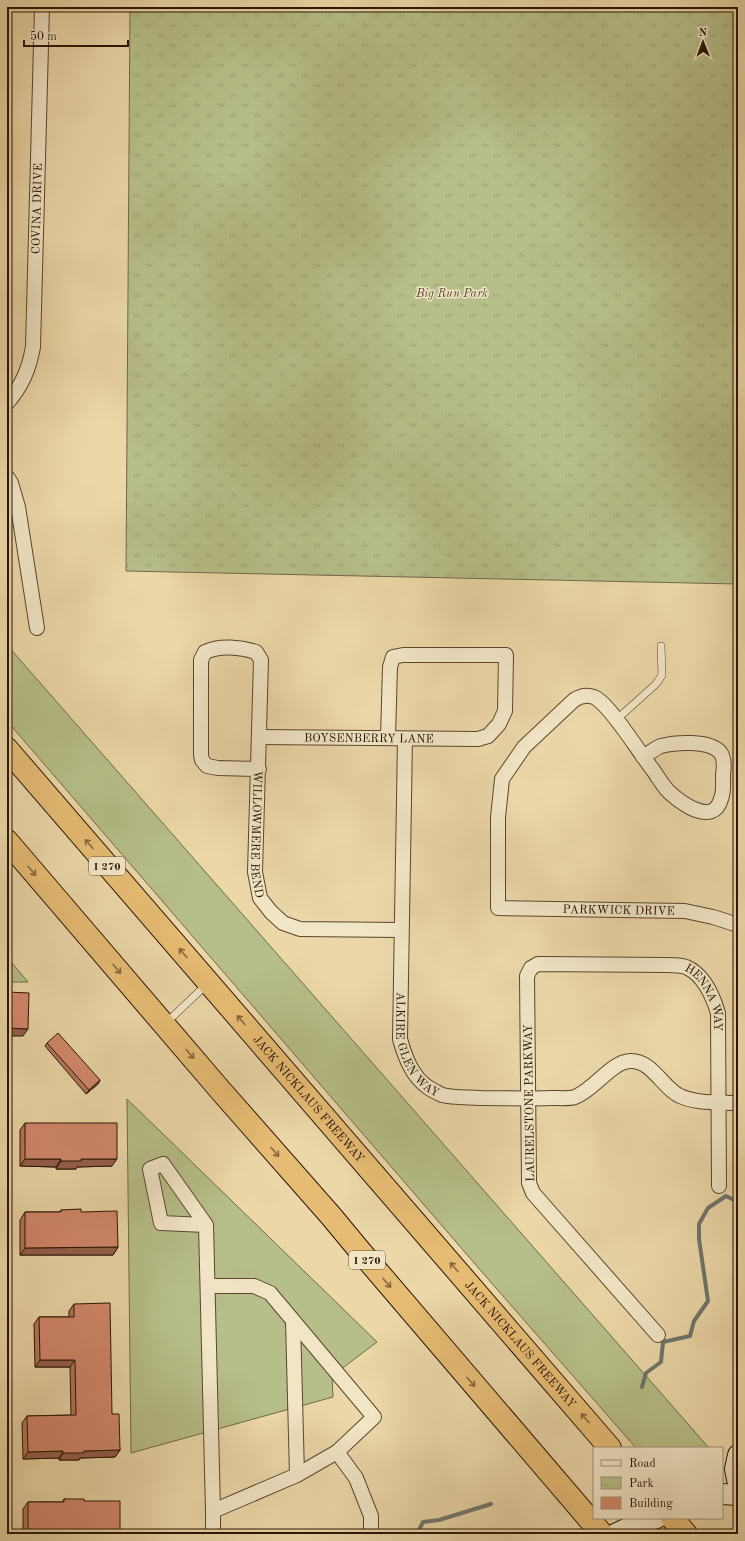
<svg xmlns="http://www.w3.org/2000/svg" width="745" height="1541" font-family="'Old Standard TT',serif">
	<style>
		.grass { fill: #b6be89; stroke: #706a46 }
		.park { fill: url(#park-tufts); stroke: #706a46 }
		.lines { fill: none; stroke-linecap: round; stroke-linejoin: round }
		.stream { stroke: #6f766e; stroke-width: 4 }
		.service-casing { stroke: #5a462d; stroke-width: 8 }
		.minor-casing { stroke: #5a462d; stroke-width: 16 }
		.secondary-casing { stroke: #291504; stroke-width: 22 }
		.motorway-casing { stroke: #291504; stroke-width: 24 }
		.service { stroke: #f2e5c6; stroke-width: 7 }
		.minor { stroke: #f2e5c6; stroke-width: 14 }
		.secondary { stroke: #f2e5c6; stroke-width: 20 }
		.motorway { stroke: #e6bc74; stroke-width: 22 }
		.wall { fill: #b5755e; stroke: #291504 }
		.shaded-wall { fill: #945f4c; stroke: #291504 }
		.building { fill: #d3886d; stroke: #291504 }
		.oneway { stroke: #88683c }
		.labels { text-anchor: middle; stroke-width: 3; stroke-linejoin: round; paint-order: stroke }
		.shield { fill: #f2e5c6; stroke: #65533e; stroke-width: 1 }
		.shield-label { font-size: 11px; font-weight: bold; fill: #291504 }
		.street-label { font-size: 12px; fill: #291504; stroke: #f2e5c6 }
		.park-label { font-size: 12px; font-style: italic; fill: #53482c; stroke: #f2e5c6 }
	</style>
	<defs>
		<pattern id="park-tufts" width="24" height="20" patternUnits="userSpaceOnUse"><rect width="24" height="20" fill="#b6be89"/><path d="M3 7l-1-3M5 7V3M7 7l1-3M15 17l-1-3M17 17v-4M19 17l1-3" fill="none" stroke="#9ca275"/></pattern>
	</defs>
	<rect width="100%" height="100%" fill="#ebd7a8"/>
	<filter id="stains"><feTurbulence type="fractalNoise" baseFrequency=".005" numOctaves="4"/><feColorMatrix values="0 0 0 0 .2 0 0 0 0 .09 0 0 0 0 .02 0 0 0 .5 -.17"/></filter>
	<radialGradient id="worn" r=".72"><stop offset=".6" stop-color="#630" stop-opacity="0"/><stop offset="1" stop-color="#630" stop-opacity=".3"/></radialGradient>
	<g class="grass">
		<polygon points="7,645 709,1448 636,1448 488,1279 7,721"/>
		<polygon points="7,957 28,982 7,982"/>
		<polygon points="127,1099 377,1342 332,1376 333,1397 131,1453"/>
	</g>
	<polygon class="park" points="130,7 738,7 738,584 126,571"/>
	<g class="lines">
		<g class="stream">
			<polyline points="642,1387 646,1373 661,1362 663,1342 690,1336 694,1321 708,1301 699,1239 699,1224 708,1208 726,1196 738,1202"/>
			<polyline points="417,1534 423,1522 439,1520 491,1504"/>
		</g>
		<g class="service-casing">
			<g id="service">
				<polyline points="616,720 656,684 662,675 661,646"/>
				<polyline points="166,1023 206,985"/>
			</g>
		</g>
		<g class="minor-casing">
			<g id="minor">
				<path id="s1" d="M7,403c15,-17 22,-34 26,-56l9,-340"/>
				<polyline points="7,477 11,483 18,507 37,628"/>
				<path id="s2" d="M260,737l218,2 10,-3 11,-12 6,-13 1,-56h-103l-10,2 -3,10 -2,71"/>
				<path id="s3" d="M405,739l-5,300c5,18 12,38 29,49 3,2 9,5 13,7 12,3 26,2 39,3 23,0 47,1 70,0 7,0 17,1 24,-1 19,-7 36,-35 55,-36 21,-1 32,25 48,34 17,9 41,7 60,8"/>
				<path id="s4" d="M643,757c6,-3 12,-9 18,-11 15,-4 48,-6 59,6 5,6 4,16 3,23 0,8 1,17 -2,24 -8,28 -40,4 -52,-7 -6,-6 -11,-15 -16,-22 -13,-16 -43,-66 -59,-73 -8,-3 -14,-1 -20,3l-50,47 -22,32 -4,38v91l187,3 28,6 25,8"/>
				<path id="s5" d="M259,769l-41,-1 -11,-2 -5,-6 -1,-5v-95l4,-8c15,-7 36,-5 51,0l5,8 -6,212 5,26 11,14 12,11 17,6 101,1"/>
				<polyline points="206,1225 161,1223 150,1169 163,1164 206,1225 213,1511 297,1475 337,1452 356,1478 371,1516 371,1534"/>
				<polyline points="208,1286 254,1286 270,1293 374,1417 337,1452"/>
				<polyline points="293,1321 297,1475"/>
				<path id="s6" d="M658,1335l-125,-142 -4,-10 -2,-207 4,-8 7,-4 129,1c5,0 13,0 19,2 17,7 27,29 32,46l1,173"/>
				<polyline points="213,1511 213,1534"/>
			</g>
		</g>
		<g class="secondary-casing">
			<g id="secondary">
				<polyline points="738,1455 735,1469 738,1484"/>
				<polyline points="722,1494 738,1495"/>
				<polyline points="615,1534 632,1526 657,1518"/>
			</g>
		</g>
		<g class="motorway-casing">
			<g id="motorway">
				<path id="s7" d="M7,749l603,699"/>
				<polyline points="7,841 221,1091 331,1216 360,1251 602,1534"/>
				<polyline points="672,1518 686,1534"/>
			</g>
		</g>
		<use href="#service" class="service"/>
		<use href="#minor" class="minor"/>
		<use href="#secondary" class="secondary"/>
		<use href="#motorway" class="motorway"/>
	</g>
	<g class="wall">
		<polygon points="47,1043 100,1080 98,1084 86,1094 45,1046"/>
		<polygon points="25,1123 112,1166 77,1167 76,1169 56,1169 56,1167 20,1166 20,1130"/>
		<polygon points="61,1210 81,1212 118,1247 113,1255 20,1255 20,1220 25,1212 60,1212"/>
		<polygon points="74,1304 112,1414 120,1450 115,1457 80,1458 79,1460 59,1460 59,1458 23,1459 22,1423 27,1416 71,1415 70,1367 35,1367 34,1324 39,1317 69,1317 69,1311"/>
		<polygon points="64,1499 84,1501 120,1534 23,1534 23,1509 28,1502 62,1502"/>
	</g>
	<g class="shaded-wall">
		<polygon points="7,1028 28,1029 23,1036 7,1036"/>
		<polygon points="100,1080 98,1084 86,1094 89,1090"/>
		<polygon points="25,1159 61,1159 56,1167 20,1166"/>
		<polygon points="81,1159 117,1159 112,1166 77,1167 76,1169 56,1169 61,1161"/>
		<polygon points="118,1247 113,1255 20,1255 25,1248"/>
		<polygon points="40,1360 75,1360 70,1367 35,1367"/>
		<polygon points="120,1450 115,1457 80,1458 79,1460 59,1460 63,1453 84,1451"/>
		<polygon points="63,1451 59,1458 23,1459 28,1452"/>
	</g>
	<g class="building">
		<polygon points="7,992 29,993 28,1029 7,1028"/>
		<polygon points="58,1033 100,1080 89,1090 47,1043"/>
		<polygon points="25,1123 117,1123 117,1159 81,1159 81,1161 61,1161 61,1159 25,1159"/>
		<polygon points="81,1209 81,1212 117,1211 118,1247 25,1248 25,1212 61,1212 61,1210"/>
		<polygon points="110,1303 112,1414 119,1414 120,1450 84,1451 84,1453 63,1453 63,1451 28,1452 27,1416 76,1415 75,1360 40,1360 39,1317 74,1317 74,1304"/>
		<polygon points="64,1499 84,1499 84,1501 120,1501 120,1534 28,1534 28,1502 64,1502"/>
	</g>
	<defs><path id="oneway-shaft" d="M-6 0H5M1.5-3L5.5 0L1.5 3" fill="none" stroke-width="1.6" stroke-linecap="round" stroke-linejoin="round"/></defs>
	<g class="oneway">
		<use href="#oneway-shaft" transform="translate(89 844) rotate(-131)"/>
		<use href="#oneway-shaft" transform="translate(32 871) rotate(49)"/>
		<use href="#oneway-shaft" transform="translate(183 953) rotate(-131)"/>
		<use href="#oneway-shaft" transform="translate(117 969) rotate(49)"/>
		<use href="#oneway-shaft" transform="translate(241 1020) rotate(-131)"/>
		<use href="#oneway-shaft" transform="translate(190 1054) rotate(49)"/>
		<use href="#oneway-shaft" transform="translate(275 1152) rotate(49)"/>
		<use href="#oneway-shaft" transform="translate(454 1267) rotate(-131)"/>
		<use href="#oneway-shaft" transform="translate(387 1283) rotate(49)"/>
		<use href="#oneway-shaft" transform="translate(471 1382) rotate(49)"/>
		<use href="#oneway-shaft" transform="translate(585 1418) rotate(-131)"/>
	</g>
	<g class="labels">
		<g class="shield">
			<rect x="89" y="857" width="36" height="18" rx="3"/>
			<rect x="349" y="1251" width="36" height="18" rx="3"/>
		</g>
		<g class="shield-label">
			<text x="107" y="870">I 270</text>
			<text x="367" y="1264">I 270</text>
		</g>
		<g class="street-label">
			<text dy="4" stroke="none"><textPath href="#s1" startOffset="201">COVINA DRIVE</textPath></text>
			<text dy="4" stroke="none"><textPath href="#s2" startOffset="109">BOYSENBERRY LANE</textPath></text>
			<text dy="4" stroke="none"><textPath href="#s5" startOffset="405">WILLOWMERE BEND</textPath></text>
			<text dy="4" stroke="none"><textPath href="#s4" startOffset="695">PARKWICK DRIVE</textPath></text>
			<text dy="4" stroke="none"><textPath href="#s6" startOffset="610">HENNA WAY</textPath></text>
			<text dy="4" stroke="none"><textPath href="#s3" startOffset="311">ALKIRE GLEN WAY</textPath></text>
			<text dy="4" stroke="none"><textPath href="#s7" startOffset="462">JACK NICKLAUS FREEWAY</textPath></text>
			<text transform="translate(529 1103) rotate(-91)" y="4">LAURELSTONE PARKWAY</text>
			<text dy="4" stroke="none"><textPath href="#s7" startOffset="786">JACK NICKLAUS FREEWAY</textPath></text>
		</g>
		<g class="park-label">
			<text x="452" y="297">Big Run Park</text>
		</g>
	</g>
	<rect width="745" height="1541" fill="none" stroke="#ebd7a8" stroke-width="24"/>
	<rect x="8" y="8" width="729" height="1525" fill="none" stroke="#291504" stroke-width="2"/>
	<rect x="12" y="12" width="721" height="1517" fill="none" stroke="#291504"/>
	<rect x="593" y="1447" width="130" height="72" fill="#f2e5c6" stroke="#a29278"/>
	<rect x="601" y="1460" width="20" height="6" fill="#f2e5c6" stroke="#a29278"/>
	<text x="629" y="1467" font-size="12" fill="#291504">Road</text>
	<rect x="601" y="1477" width="20" height="12" fill="url(#park-tufts)" stroke="#a29278"/>
	<text x="629" y="1487" font-size="12" fill="#291504">Park</text>
	<rect x="601" y="1497" width="20" height="12" fill="#d3886d" stroke="#a29278"/>
	<text x="629" y="1507" font-size="12" fill="#291504">Building</text>
	<g transform="translate(703 42) rotate(359)" stroke="#f2e5c6" stroke-width="3" paint-order="stroke">
	<path d="M0-3L7 15L0 10L-7 15Z" fill="#291504"/>
	<text y="-6" font-size="11" font-weight="bold" text-anchor="middle" fill="#291504">N</text>
	</g>
	<path d="M24 40v6h104v-6" fill="none" stroke="#291504" stroke-width="2"/>
	<text x="30" y="40" font-size="12" fill="#291504" stroke="#f2e5c6" stroke-width="3" paint-order="stroke">50 m</text>
	<rect width="100%" height="100%" filter="url(#stains)"/>
	<rect width="100%" height="100%" fill="url(#worn)"/>
</svg>
